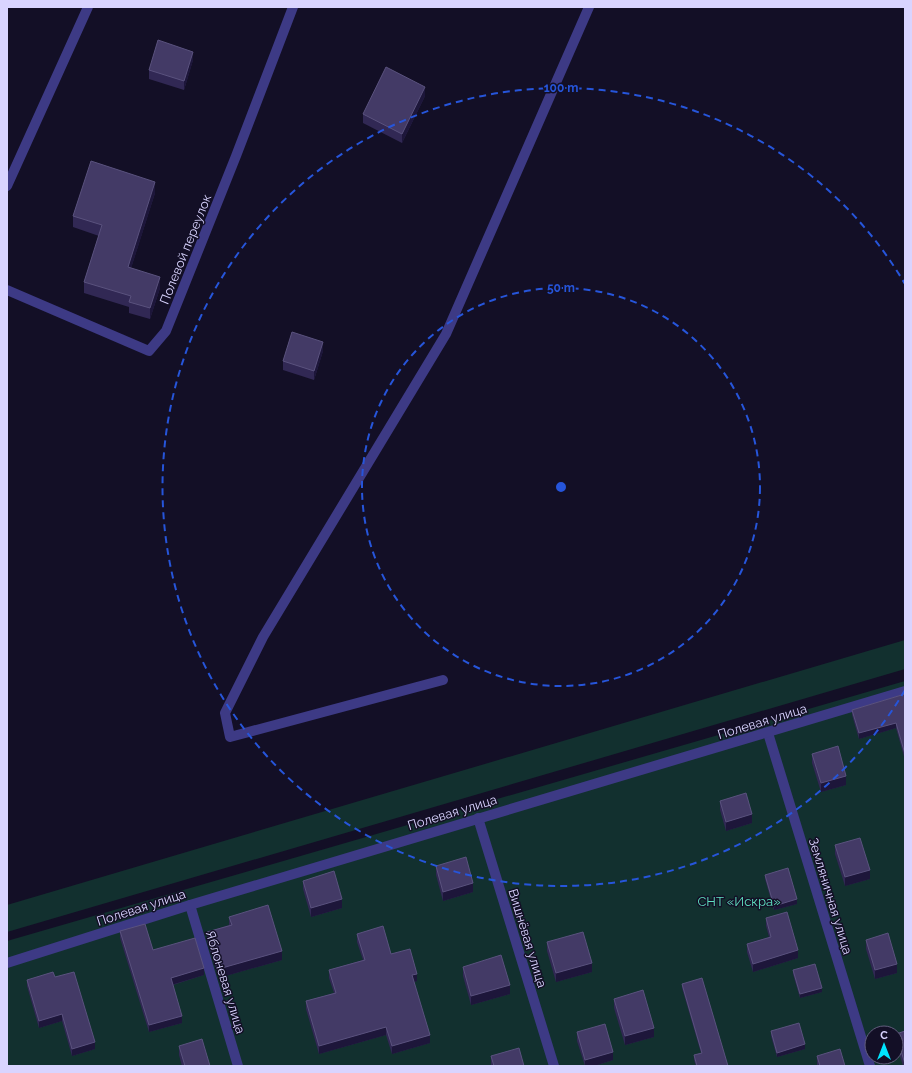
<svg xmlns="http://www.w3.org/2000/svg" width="912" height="1073" font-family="Raleway,sans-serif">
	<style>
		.green { fill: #12302f; fill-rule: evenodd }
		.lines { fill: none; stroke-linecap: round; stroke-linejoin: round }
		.minor { stroke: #3d3a85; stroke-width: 10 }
		.wall { fill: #312854 }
		.shaded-wall { fill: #1d163a }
		.building { fill: #433a66; stroke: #5a527e }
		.ring { fill: none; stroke: #2655da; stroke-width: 2; stroke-dasharray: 7 5 }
		.labels { text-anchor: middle; stroke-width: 3; stroke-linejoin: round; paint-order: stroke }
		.street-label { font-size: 13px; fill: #d9d4ff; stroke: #130f26 }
		.park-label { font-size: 13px; fill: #5fe0c0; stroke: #130f26 }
		.centre { fill: #2655da; stroke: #130f26; stroke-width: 2 }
		.ring-label { font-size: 12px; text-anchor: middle; font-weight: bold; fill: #2655da; stroke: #130f26; stroke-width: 3; stroke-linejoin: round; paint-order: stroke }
	</style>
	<rect width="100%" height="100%" fill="#130f26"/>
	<g class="green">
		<polygon points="905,640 905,669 7,932 7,905"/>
		<path d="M905,681v385h-898v-125zM872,1033h24v24h-24z"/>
	</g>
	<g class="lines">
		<g class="minor">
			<polyline points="7,186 88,7"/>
			<polyline points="7,290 149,351 166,331 236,156 293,7"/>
			<polyline points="443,680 230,737 225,713 263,637 446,334 589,7"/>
			<polyline points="768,733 870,1066"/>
			<polyline points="478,818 554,1066"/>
			<polyline points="190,905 238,1066"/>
			<polyline points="7,963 190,905 905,691"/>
		</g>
	</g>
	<g class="wall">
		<polygon points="193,60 184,90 149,79 149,70"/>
		<polygon points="425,96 402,143 363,123 363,114"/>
		<polygon points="155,193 131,268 160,288 150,319 129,313 129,307 84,293 84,282 99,236 73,227 73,216"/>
		<polygon points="323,351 314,380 283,370 283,361"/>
		<polygon points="905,694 905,760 896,728 859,739 852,715 852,710"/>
		<polygon points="812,754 846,785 821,792 812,763"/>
		<polygon points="720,801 752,823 726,831 720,810"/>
		<polygon points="835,845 870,879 845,886 835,854"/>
		<polygon points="436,866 473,892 443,901 436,875"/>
		<polygon points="765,875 797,904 774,910 765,879"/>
		<polygon points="303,881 342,908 311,917 303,889"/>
		<polygon points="229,917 282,960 222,977 220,971 217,972 207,941 207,932 229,925"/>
		<polygon points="766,918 798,958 753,972 747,952 747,944 769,937 766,926"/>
		<polygon points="120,931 153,950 204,975 173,985 182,1023 149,1032 120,938"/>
		<polygon points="357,934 391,954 417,981 414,982 430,1043 392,1054 386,1035 319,1054 306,1009 306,1001 334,993 329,978 329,970 363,960 357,942"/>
		<polygon points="866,940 897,973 875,979 866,949"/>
		<polygon points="547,942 592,972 556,982 547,951"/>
		<polygon points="463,967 510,994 471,1005 463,976"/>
		<polygon points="793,970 822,992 800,998 793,974"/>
		<polygon points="55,977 95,1049 72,1056 62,1021 39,1028 27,986 27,980"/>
		<polygon points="682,984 728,1066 696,1066 694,1060 694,1055 701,1053 682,988"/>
		<polygon points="614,999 654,1037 625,1045 614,1008"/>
		<polygon points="771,1031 805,1049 777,1057 771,1036"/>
		<polygon points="905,1031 905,1066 903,1066 896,1043 896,1034"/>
		<polygon points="577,1032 613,1060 594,1066 585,1066 577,1041"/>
		<polygon points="179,1046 210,1066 182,1066 179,1055"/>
		<polygon points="491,1056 524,1066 491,1066"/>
		<polygon points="817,1056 845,1066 817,1066"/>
	</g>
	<g class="shaded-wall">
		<polygon points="193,52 193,60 184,90 184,81"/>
		<polygon points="425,87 425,96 402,143 402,134"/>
		<polygon points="155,182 155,193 128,278 128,267"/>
		<polygon points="160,277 160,288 150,319 150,308"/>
		<polygon points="323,342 323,351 314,380 314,371"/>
		<polygon points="896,723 896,728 859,739 859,733"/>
		<polygon points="846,776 846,785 821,792 821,783"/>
		<polygon points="752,814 752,823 726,831 726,822"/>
		<polygon points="870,870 870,879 845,886 845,877"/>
		<polygon points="473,883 473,892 443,901 443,892"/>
		<polygon points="342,899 342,908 311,917 311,908"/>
		<polygon points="797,899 797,904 774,910 774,906"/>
		<polygon points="798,950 798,958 753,972 753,964"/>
		<polygon points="282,951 282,960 222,977 222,968"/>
		<polygon points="220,962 220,971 217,972 217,963"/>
		<polygon points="592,963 592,972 556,982 556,973"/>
		<polygon points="897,964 897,973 875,979 875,970"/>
		<polygon points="204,968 204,975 171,985 171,978"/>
		<polygon points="417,974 417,981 412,983 412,975"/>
		<polygon points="510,985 510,994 471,1005 471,996"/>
		<polygon points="822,988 822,992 800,998 800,994"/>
		<polygon points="62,1014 62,1021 39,1028 39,1021"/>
		<polygon points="182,1016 182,1023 149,1032 149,1025"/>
		<polygon points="386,1027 386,1035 319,1054 319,1046"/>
		<polygon points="654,1028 654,1037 625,1045 625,1036"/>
		<polygon points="430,1035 430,1043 392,1054 392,1046"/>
		<polygon points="95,1042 95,1049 72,1056 72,1049"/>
		<polygon points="805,1044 805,1049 777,1057 777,1053"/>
		<polygon points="613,1052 613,1060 594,1066 585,1066 585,1060"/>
	</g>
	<g class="building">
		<polygon points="158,40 193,52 184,81 149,70"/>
		<polygon points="386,67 425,87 402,134 363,114"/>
		<polygon points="91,161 155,182 128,267 160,277 150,308 129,302 131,296 84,282 102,225 73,216"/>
		<polygon points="292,332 323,342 314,371 283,361"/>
		<polygon points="905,694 905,754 896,723 859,733 852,710"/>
		<polygon points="838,746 846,776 821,783 812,754"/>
		<polygon points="746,793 752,814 726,822 720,801"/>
		<polygon points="860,838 870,870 845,877 835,845"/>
		<polygon points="466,857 473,883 443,892 436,866"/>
		<polygon points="788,868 797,899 774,906 765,875"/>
		<polygon points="334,871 342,899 311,908 303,881"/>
		<polygon points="268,905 282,951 222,968 220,962 217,963 207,932 232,925 229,917"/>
		<polygon points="787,912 798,950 753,964 747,944 771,937 766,918"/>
		<polygon points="145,924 153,950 195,938 204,968 171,978 182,1016 149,1025 120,931"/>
		<polygon points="383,926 391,954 410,949 417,974 412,975 430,1035 392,1046 386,1027 319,1046 306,1001 336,993 329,970 365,960 357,934"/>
		<polygon points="583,932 592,963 556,973 547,942"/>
		<polygon points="888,933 897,964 875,970 866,940"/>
		<polygon points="501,955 510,985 471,996 463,967"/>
		<polygon points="815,964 822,988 800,994 793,970"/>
		<polygon points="53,972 55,977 74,972 95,1042 72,1049 62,1014 39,1021 27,980"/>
		<polygon points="702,978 728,1066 697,1066 694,1055 702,1053 682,984"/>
		<polygon points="643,990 654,1028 625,1036 614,999"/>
		<polygon points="799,1023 805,1044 777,1053 771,1031"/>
		<polygon points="605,1024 613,1052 585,1060 577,1032"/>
		<polygon points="905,1031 905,1064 896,1034"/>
		<polygon points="202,1039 210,1066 185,1066 179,1046"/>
		<polygon points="519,1048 524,1066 494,1066 491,1056"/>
		<polygon points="840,1049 845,1066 820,1066 817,1056"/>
	</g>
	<g class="ring">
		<circle cx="561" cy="487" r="199"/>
		<path d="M905 690A399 399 0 1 1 905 284"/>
	</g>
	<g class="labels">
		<g class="street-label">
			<text transform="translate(185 249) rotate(-68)" y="5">Полевой переулок</text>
			<text transform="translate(762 721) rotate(-17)" y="5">Полевая улица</text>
			<text transform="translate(452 812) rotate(-17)" y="5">Полевая улица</text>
			<text transform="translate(831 896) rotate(73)" y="5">Земляничная улица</text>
			<text transform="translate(141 907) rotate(-18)" y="5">Полевая улица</text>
			<text transform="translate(528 938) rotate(73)" y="5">Вишнёвая улица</text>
			<text transform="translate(226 982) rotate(73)" y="5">Яблоневая улица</text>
		</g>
		<g class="park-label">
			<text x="739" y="906">СНТ «Искра»</text>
		</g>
	</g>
	<circle cx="561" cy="487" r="6" class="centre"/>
	<g class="ring-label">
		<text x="561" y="92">100 m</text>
		<text x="561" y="292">50 m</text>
	</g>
	<rect width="912" height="1073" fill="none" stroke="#d9d4ff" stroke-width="16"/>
	<g transform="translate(884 1045)"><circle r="19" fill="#130f26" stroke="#625e7d"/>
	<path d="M0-3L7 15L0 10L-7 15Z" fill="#00e5ff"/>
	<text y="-6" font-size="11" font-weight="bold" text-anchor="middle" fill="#d9d4ff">С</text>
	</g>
</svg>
